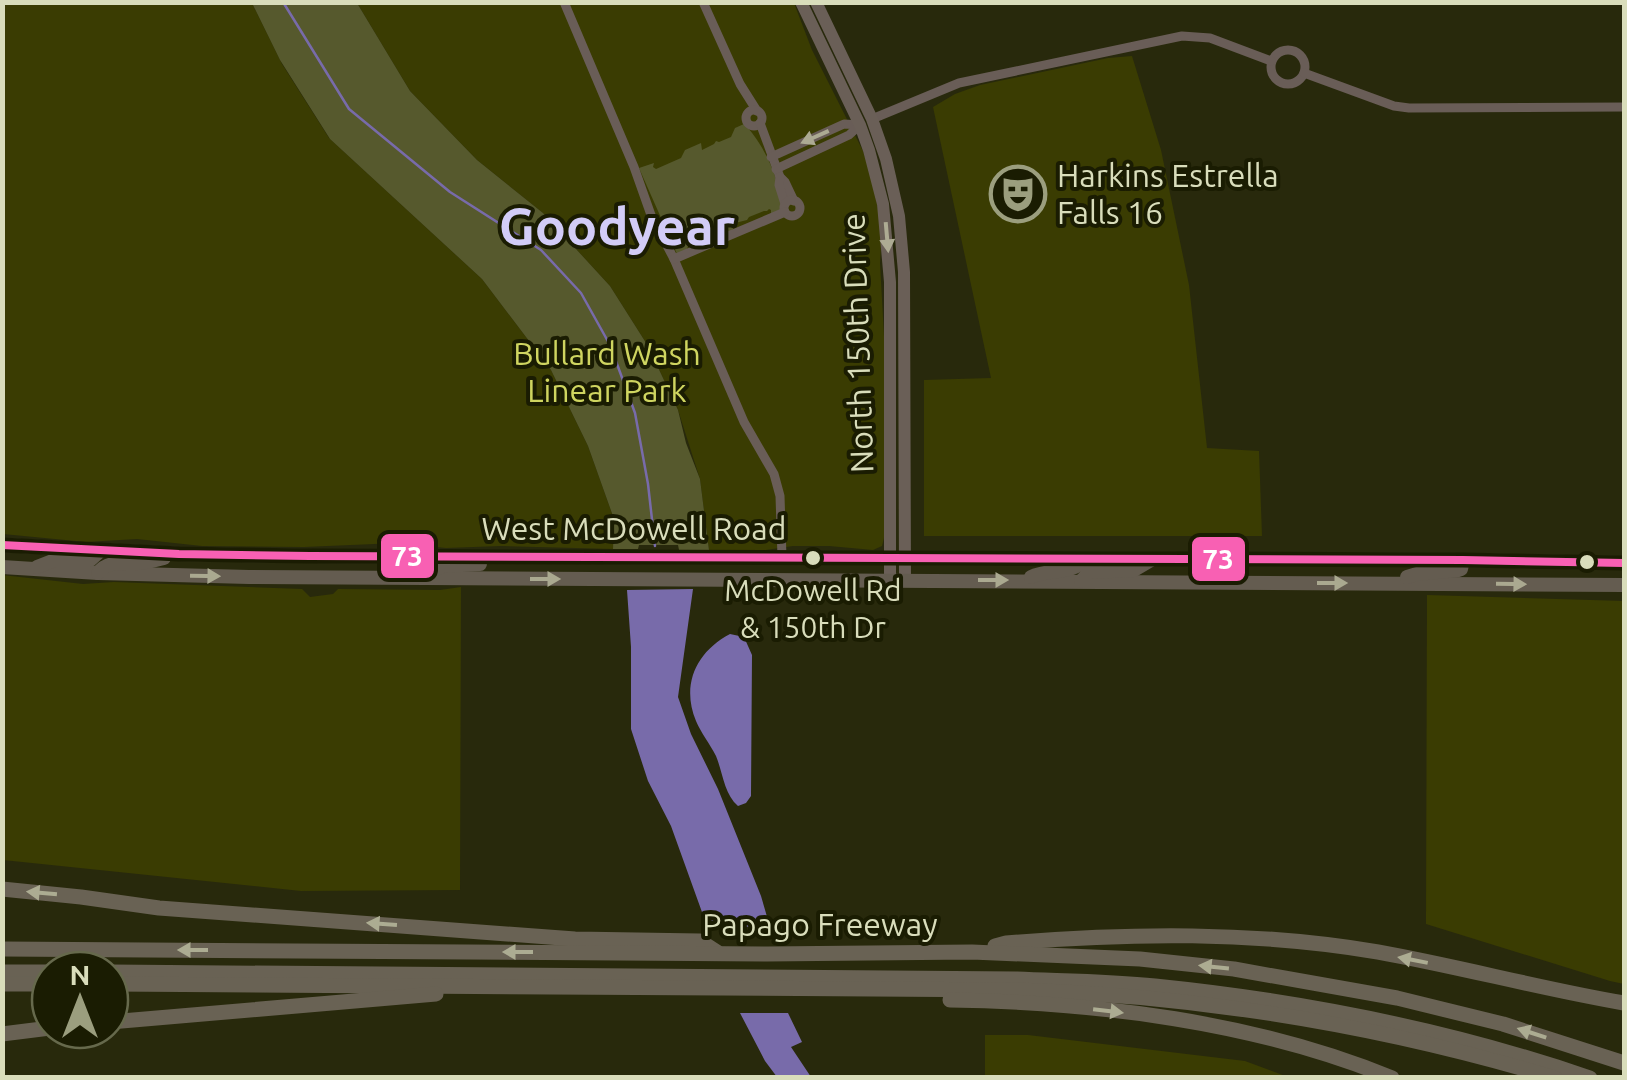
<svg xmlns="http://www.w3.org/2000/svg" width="1627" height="1080" font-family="Ubuntu,sans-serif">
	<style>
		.built { fill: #3a3c02 }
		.green { fill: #56592d }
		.water { fill: #786baa }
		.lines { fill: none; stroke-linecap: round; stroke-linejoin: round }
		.stream { stroke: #786baa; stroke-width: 2.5 }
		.street { stroke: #695d57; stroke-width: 9 }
		.secondary { stroke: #6a5f57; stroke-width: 12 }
		.primary { stroke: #645c50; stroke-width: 14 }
		.highway { stroke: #696254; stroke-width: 15 }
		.bus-1-casing { stroke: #1a1c02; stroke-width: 15 }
		.bus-1 { stroke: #f860b3; stroke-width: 8 }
		.oneway { fill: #acaa93 }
		.oneway2 { fill: #adab93 }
		.oneway3 { fill: #aaa990 }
		.oneway4 { fill: #acac92 }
		.bus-dot { fill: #d9ddbb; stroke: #1a1c02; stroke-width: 4 }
		.labels { text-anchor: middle; stroke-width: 8; stroke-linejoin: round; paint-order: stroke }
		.bus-label { font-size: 30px; fill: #d9ddbb; stroke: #1a1c02 }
		.poi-label { font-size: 32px; fill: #d9ddbb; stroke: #1a1c02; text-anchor: start }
		.street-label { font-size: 32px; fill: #d9ddbb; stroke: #1a1c02 }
		.park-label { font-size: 32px; fill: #cfd560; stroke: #1a1c02 }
		.town-label { font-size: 52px; font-weight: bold; fill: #d2ccf7; stroke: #1a1c02 }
		.line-badge { stroke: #1a1c02; stroke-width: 4 }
		.badge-label { font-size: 28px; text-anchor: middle; font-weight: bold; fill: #fff }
	</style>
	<rect width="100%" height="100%" fill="#28290c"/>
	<g class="built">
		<polygon points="2,3 252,3 282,64 329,138 482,279 551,370 588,446 614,519 613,549 501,546 446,548 398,543 304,547 202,546 137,539 86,542 3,534"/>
		<polygon points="357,3 794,3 812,50 863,151 873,183 882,230 880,263 885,354 884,538 882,546 873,550 829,546 793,546 766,550 709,550 700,479 678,410 648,346 610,286 543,213 477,160 410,91"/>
		<polygon points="1132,56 1161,150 1189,285 1207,448 1259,451 1262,536 924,536 924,380 991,378 933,107 955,94 980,85 1108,58"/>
		<polygon points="2,575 83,584 114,582 302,589 310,597 333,594 338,589 440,590 461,587 460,890 301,891 3,860"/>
		<polygon points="1427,595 1624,601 1624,984 1610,981 1426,924"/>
		<polygon points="985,1035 1028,1035 1245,1061 1288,1077 985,1077"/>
	</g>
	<g class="green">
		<polygon points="252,3 357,3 410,91 477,160 543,213 610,286 648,346 678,410 686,443 700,479 709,550 679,550 678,545 639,545 638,549 613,549 614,519 588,446 551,370 482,279 330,139 280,60"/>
		<path d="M744,124c20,19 38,60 38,87l-11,4v-5l-2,-1 -2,2h-3l-15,6 -2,3 -12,3 -3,8 -17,8v-7l-11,6 -14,4 -4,9 -9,3 -38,-86 15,-5 -1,4 3,2 25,-11 4,-8 16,-7 1,7 12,-6 2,-3 3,1 12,-5 4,-9z"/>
	</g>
	<g class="water">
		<polygon points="693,589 678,697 691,734 718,789 761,896 770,927 707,926 671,826 648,781 631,729 631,647 627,590"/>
		<path d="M730,634l14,3 8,18 -1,141 -5,7 -8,3c-14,-12 -15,-33 -22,-50 -6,-12 -15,-23 -20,-35 -15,-36 0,-69 34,-87z"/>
		<polygon points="740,1013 788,1013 802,1042 791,1047 811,1077 777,1077 765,1061"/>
	</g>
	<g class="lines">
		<polyline class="stream" points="283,2 349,109 450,192 541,250 581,293 610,345 635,413 648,484 655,546"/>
		<g class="street">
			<polyline points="564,2 634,167 651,215 674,259 744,422 774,474 780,496 782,557"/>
			<polyline points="703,2 740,84 757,111"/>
			<circle cx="1288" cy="67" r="17"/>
			<polyline points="1304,73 1394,106 1409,108 1624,107"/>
			<circle cx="754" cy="118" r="8"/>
			<polyline points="872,119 959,83 1182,36 1210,38 1271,61"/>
			<polyline points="760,123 780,177 785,182 794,201"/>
			<polyline points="771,157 844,124 860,125"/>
			<polyline points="776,169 849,135 860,125"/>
			<polyline points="780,177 779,185 785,204"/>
			<circle cx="792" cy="208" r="8"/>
			<polyline points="674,259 785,212"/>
		</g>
		<g class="secondary">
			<polyline points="801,2 860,125 869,150 883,204 890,282 890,580"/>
			<polyline points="816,2 872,119 886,159 899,216 904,272 905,580"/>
		</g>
		<g class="primary">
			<polyline points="2,545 179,554 310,556 1463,560 1624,563"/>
			<polyline points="2,567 98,573 249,577 1624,585"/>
			<polyline points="37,567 55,560 90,560 100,551"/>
			<path d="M98,573c10,-13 24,-9 40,-10 9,0 17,-3 26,-5"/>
			<polyline points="424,574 443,566 480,564"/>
			<path d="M1031,577c17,-8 42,-3 54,-17"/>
			<polyline points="1407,577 1417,574 1458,570 1461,569 1463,560"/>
			<polyline points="1081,581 1090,572 1134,570 1151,560"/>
		</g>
		<g class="highway">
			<polyline points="2,889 81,897 159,908 575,939 700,941 717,952"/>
			<path d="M995,946l11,-3c123,-10 250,-12 372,9 83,15 164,37 246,51"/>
			<polyline points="2,949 767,954 972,952 1140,959 1234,969 1397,998 1503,1024 1624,1063"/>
			<polyline points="2,972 50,972"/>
			<path d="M110,972l907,7c46,2 92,2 138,7 147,15 295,44 435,92"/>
			<polyline points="2,984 50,984"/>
			<path d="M110,984l907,6c184,6 362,35 538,88"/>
			<path d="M950,1000c146,2 306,22 442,78"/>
			<polyline points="110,1022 436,994"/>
			<polyline points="2,1034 50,1028"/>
		</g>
		<g class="bus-1-casing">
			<polyline id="bus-1" points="2,545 179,554 310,556 1463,560 1624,563"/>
		</g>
		<use href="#bus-1" class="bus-1"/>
	</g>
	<defs><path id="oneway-solid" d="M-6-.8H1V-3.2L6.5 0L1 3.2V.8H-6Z" transform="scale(2.5)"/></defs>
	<use class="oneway" href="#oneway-solid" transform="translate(815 137) rotate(156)"/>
	<use class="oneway2" href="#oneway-solid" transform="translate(887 237) rotate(85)"/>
	<g class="oneway3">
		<use href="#oneway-solid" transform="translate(205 576) rotate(1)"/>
		<use href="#oneway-solid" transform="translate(545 579)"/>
		<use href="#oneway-solid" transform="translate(993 580)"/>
		<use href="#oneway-solid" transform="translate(1332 583)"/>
		<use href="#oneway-solid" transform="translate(1511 584) rotate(1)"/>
	</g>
	<g class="oneway4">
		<use href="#oneway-solid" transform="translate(42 893) rotate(-175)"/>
		<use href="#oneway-solid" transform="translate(382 924) rotate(-176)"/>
		<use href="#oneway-solid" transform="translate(193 950) rotate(-180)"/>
		<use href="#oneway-solid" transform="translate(518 952) rotate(-180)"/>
		<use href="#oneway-solid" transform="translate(1413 960) rotate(-169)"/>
		<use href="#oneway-solid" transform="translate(1214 967) rotate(-174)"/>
		<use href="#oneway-solid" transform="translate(1108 1011) rotate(7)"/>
		<use href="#oneway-solid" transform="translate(1532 1033) rotate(-162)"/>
	</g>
	<defs>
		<g id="theatre-ring" transform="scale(2.875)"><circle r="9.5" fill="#1a1c02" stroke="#9b9e7e" stroke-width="1.5"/><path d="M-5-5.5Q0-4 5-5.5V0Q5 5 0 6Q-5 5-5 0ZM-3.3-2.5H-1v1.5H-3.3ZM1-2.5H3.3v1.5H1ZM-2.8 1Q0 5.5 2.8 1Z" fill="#9b9e7e"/></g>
	</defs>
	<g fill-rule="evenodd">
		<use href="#theatre-ring" x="1018" y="194"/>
	</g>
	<g class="bus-dot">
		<circle cx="813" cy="558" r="9"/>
		<circle cx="1587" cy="562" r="9"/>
	</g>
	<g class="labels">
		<g class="bus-label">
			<text x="813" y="601">McDowell Rd<tspan x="813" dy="37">&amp; 150th Dr</tspan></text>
		</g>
		<g class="poi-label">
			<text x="1057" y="187">Harkins Estrella<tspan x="1057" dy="37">Falls 16</tspan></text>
		</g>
		<g class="street-label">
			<text transform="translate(858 343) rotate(-92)" y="11">North 150th Drive</text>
			<text x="634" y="540">West McDowell Road</text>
			<text x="820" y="936">Papago Freeway</text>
		</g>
		<g class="park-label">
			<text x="607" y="365">Bullard Wash<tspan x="607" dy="37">Linear Park</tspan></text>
		</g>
		<g class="town-label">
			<text x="617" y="245">Goodyear</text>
		</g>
	</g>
	<g class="line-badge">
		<rect x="379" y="532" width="57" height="48" rx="10" fill="#f860b3"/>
		<rect x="1190" y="535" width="57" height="48" rx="10" fill="#f860b3"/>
	</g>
	<g class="badge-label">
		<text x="407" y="566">73</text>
		<text x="1218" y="569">73</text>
	</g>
	<rect width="1627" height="1080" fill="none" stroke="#d9ddbb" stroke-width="10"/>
	<g transform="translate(80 1000)"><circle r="48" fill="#1a1c02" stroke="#66694c" stroke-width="2.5"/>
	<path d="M0-8L18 38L0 25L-18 38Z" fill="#9b9e7e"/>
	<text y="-15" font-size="28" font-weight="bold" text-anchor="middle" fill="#d9ddbb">N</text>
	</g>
</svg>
